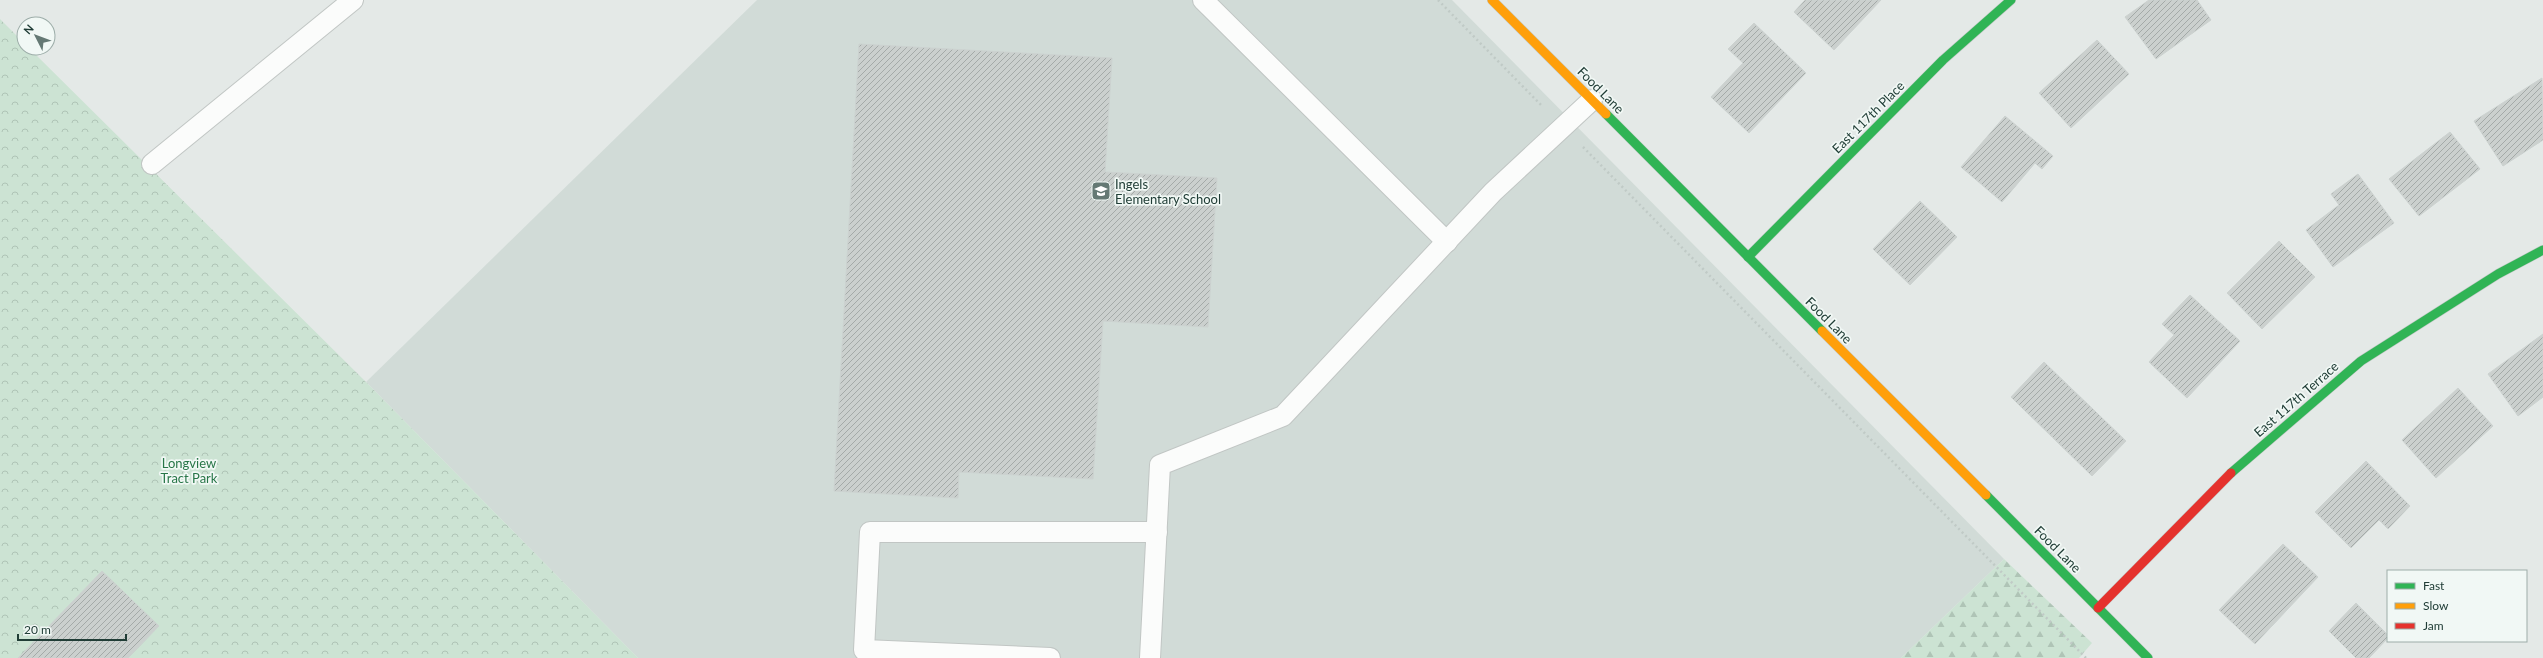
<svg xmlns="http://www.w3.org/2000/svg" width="2543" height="658" font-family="Lato,sans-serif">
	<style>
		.built { fill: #d1dbd7 }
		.forest { fill: url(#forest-firs) }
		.park { fill: url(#park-crowns) }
		.building { fill: url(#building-hatch); stroke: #ccd2d0 }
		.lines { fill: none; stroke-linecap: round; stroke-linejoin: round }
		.lane-casing { stroke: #c1c6c4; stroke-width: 22 }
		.fast-casing { stroke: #bfc7c4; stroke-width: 10 }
		.slow-casing { stroke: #bfc7c4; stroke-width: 10 }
		.jam-casing { stroke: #bfc7c4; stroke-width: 10 }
		.path { stroke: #c0cac6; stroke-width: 2.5; stroke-dasharray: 2 3; stroke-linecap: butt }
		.lane { stroke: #fbfcfb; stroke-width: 20 }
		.fast { stroke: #30b455; stroke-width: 9 }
		.slow { stroke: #ff9f0a; stroke-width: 9 }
		.jam { stroke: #e5322d; stroke-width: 9 }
		.labels { text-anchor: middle; stroke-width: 3.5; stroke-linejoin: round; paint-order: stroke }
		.street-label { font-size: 13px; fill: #203d36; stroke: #f1f8f5 }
		.poi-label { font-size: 13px; fill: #203d36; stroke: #f1f8f5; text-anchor: start }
		.park-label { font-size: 13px; fill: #287648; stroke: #f1f8f5 }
	</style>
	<defs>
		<pattern id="forest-firs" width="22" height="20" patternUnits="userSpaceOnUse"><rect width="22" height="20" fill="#cce3d3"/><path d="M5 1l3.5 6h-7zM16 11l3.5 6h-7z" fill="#afc4b6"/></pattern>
		<pattern id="park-crowns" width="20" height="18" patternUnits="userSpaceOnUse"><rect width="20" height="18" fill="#cce3d3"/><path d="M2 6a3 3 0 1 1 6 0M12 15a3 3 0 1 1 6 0" fill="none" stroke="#afc4b6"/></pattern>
		<pattern id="building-hatch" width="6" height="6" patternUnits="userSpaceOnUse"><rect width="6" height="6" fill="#cbd0ce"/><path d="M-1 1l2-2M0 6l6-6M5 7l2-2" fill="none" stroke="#a4aaa8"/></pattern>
	</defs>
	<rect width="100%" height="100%" fill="#e4e9e7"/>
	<polygon class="built" points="757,0 1452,0 2004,559 1901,658 638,658 366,382"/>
	<polygon class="forest" points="2004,559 2092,643 2079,658 1901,658"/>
	<polygon class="park" points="0,19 24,43 24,48 29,48 366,382 638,658 0,658"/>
	<g class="building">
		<polygon points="1805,0 1881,0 1834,50 1794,12"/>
		<polygon points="2149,0 2197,0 2211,20 2156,59 2125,17"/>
		<polygon points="1754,23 1806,73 1749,133 1711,97 1743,63 1728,49"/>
		<polygon points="2097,40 2129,74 2071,128 2039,93"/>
		<polygon points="859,44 1112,58 1105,172 1217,178 1208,327 1103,321 1093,479 959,472 958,498 834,491"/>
		<polygon points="2542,78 2543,140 2503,166 2474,121"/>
		<polygon points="2005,116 2053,156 2042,169 2035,163 2002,202 1961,167"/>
		<polygon points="2450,132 2480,169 2419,216 2389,179"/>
		<polygon points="2358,174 2394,223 2333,267 2306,230 2339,205 2331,194"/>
		<polygon points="1920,201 1957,237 1910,285 1873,249"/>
		<polygon points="2279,241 2315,277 2262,329 2227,293"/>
		<polygon points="2190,295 2240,341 2187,398 2149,362 2174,335 2162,324"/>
		<polygon points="2543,334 2543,397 2518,416 2488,374"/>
		<polygon points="2044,362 2126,441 2092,476 2011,397"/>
		<polygon points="2458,388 2493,426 2436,478 2402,440"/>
		<polygon points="2366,461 2410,506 2388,529 2379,520 2351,548 2315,512"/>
		<polygon points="2283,544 2318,577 2255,644 2219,610"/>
		<polygon points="102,571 159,626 128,658 18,658"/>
		<polygon points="2356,603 2388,635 2388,638 2369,658 2356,658 2329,631"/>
	</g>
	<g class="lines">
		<g class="lane-casing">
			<g id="lane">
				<polyline points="1203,0 1447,242"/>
				<polyline points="152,164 353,0"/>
				<polyline points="1050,658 864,650 870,532 1157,532"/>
				<polyline points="1150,658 1160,465 1283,416 1493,192 1592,100"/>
			</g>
		</g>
		<g class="fast-casing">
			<g id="fast">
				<polyline points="1606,114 1822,331"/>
				<polyline points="1748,257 1943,60 2011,0"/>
				<polyline points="2231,473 2361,361 2498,274 2543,250"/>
				<polyline points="1986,495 2148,658"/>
			</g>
		</g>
		<g class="slow-casing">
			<g id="slow">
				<polyline points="1492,0 1606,114"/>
				<polyline points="1822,331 1986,495"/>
			</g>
		</g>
		<g class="jam-casing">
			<polyline id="jam" points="2098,608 2231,473"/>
		</g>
		<g class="path">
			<polyline points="1438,0 1543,107"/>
			<polyline points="1583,147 2086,658"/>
		</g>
		<use href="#lane" class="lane"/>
		<use href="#fast" class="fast"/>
		<use href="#slow" class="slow"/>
		<use href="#jam" class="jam"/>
	</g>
	<defs>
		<g id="school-square" transform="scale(1)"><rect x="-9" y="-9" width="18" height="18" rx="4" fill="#657974" stroke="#f1f8f5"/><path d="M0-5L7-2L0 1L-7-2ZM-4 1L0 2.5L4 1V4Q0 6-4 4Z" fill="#fff"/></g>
	</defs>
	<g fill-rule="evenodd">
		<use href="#school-square" x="1101" y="191"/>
	</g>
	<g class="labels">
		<g class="street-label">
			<text transform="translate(1601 90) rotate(45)" y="5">Food Lane</text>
			<text transform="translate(1868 117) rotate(-45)" y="5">East 117th Place</text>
			<text transform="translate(1829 320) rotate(45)" y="5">Food Lane</text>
			<text transform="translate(2296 399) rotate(-41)" y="5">East 117th Terrace</text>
			<text transform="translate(2058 549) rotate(45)" y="5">Food Lane</text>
		</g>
		<g class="poi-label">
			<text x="1115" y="189">Ingels<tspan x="1115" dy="15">Elementary School</tspan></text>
		</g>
		<g class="park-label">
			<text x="189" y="468">Longview<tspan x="189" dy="15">Tract Park</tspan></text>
		</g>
	</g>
	<rect x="2387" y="570" width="140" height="72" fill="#f1f8f5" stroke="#9dada9"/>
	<rect x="2395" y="583" width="20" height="6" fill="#30b455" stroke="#9dada9"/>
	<text x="2423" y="590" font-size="12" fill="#203d36">Fast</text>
	<rect x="2395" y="603" width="20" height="6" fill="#ff9f0a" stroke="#9dada9"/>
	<text x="2423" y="610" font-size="12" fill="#203d36">Slow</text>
	<rect x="2395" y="623" width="20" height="6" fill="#e5322d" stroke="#9dada9"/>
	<text x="2423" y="630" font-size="12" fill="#203d36">Jam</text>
	<g transform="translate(36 36) rotate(312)"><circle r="19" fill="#f1f8f5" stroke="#9dada9"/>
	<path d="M0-3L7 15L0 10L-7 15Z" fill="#657974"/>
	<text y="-6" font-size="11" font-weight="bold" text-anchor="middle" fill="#203d36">N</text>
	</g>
	<path d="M18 634v6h108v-6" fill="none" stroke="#203d36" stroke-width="2"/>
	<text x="24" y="634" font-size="12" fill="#203d36" stroke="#f1f8f5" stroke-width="3" paint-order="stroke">20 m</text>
</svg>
